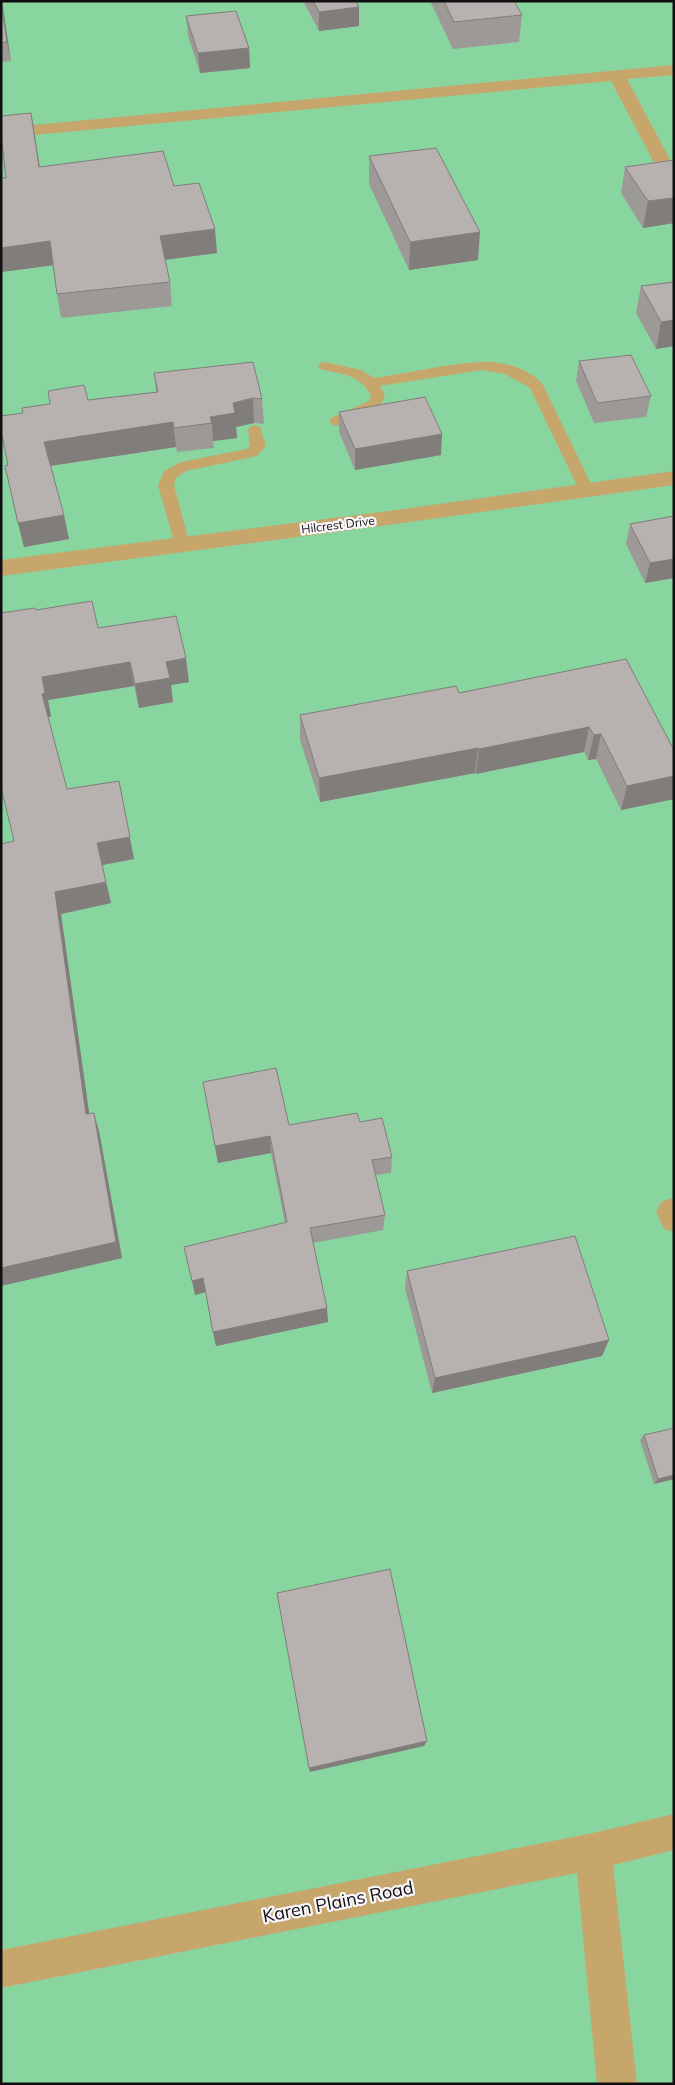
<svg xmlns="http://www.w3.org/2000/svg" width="675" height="2085" font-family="Mulish,sans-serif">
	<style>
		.green { fill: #89d5a0 }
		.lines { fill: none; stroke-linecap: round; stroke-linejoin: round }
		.service { fill: #c7a66c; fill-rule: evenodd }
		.minor { fill: #c7a66c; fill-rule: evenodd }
		.wall { fill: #9d9997 }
		.shaded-wall { fill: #807d7b }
		.building { fill: #b7b2b0; stroke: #807d7b }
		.labels { text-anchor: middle; stroke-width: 4.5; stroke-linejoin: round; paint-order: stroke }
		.far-street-label { font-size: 12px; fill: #100f11; stroke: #f9f6f9 }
		.near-street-label { font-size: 18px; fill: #100f11; stroke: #f9f6f9 }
	</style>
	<rect width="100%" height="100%" fill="#ebe8ec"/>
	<rect class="green" x="1" y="1" width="673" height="2083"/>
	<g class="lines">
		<g class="service">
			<path d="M325,362l36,8 13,8c35,-5 71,-14 106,-16 19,-2 52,7 63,23l51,105 -3,4h-10l-51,-106 -25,-14 -24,-4 -101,16 5,9 -5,12 -44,19 -5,-2 -2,-3 2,-3 38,-17 2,-6c-12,-21 -30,-21 -51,-26l-2,-3 2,-3z"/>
			<polygon points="255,425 260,427 266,446 257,456 186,471 176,478 174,485 190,545 188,549 182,550 176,549 158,485 164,471 181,462 247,449 250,445 248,430 250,427"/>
		</g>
		<g class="minor">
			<polygon points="674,65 674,75 627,79 674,167 674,180 664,180 661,176 611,81 1,138 1,128"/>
			<polygon points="674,471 674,485 396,524 1,576 1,560 396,510"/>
			<polygon points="671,1198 674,1200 674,1232 664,1229 656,1212 661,1202"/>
			<polygon points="674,1814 674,1850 613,1865 637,2084 597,2084 577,1873 1,1988 1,1950 593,1833"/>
		</g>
	</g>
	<g class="wall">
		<polygon points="1,1 11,61 1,62"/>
		<polygon points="303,1 356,1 359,7 359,26 319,31"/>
		<polygon points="431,1 514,1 522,15 519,42 453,49 431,3"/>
		<polygon points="186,16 249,48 250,68 200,73 188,36"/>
		<polygon points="31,113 40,167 174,186 217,253 165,260 170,282 172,306 61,318 57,294 53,265 1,272 6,178"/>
		<polygon points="369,156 478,260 409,270 369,184"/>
		<polygon points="674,160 674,223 643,228 621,193 625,167"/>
		<polygon points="674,282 674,346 656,349 636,313 641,286"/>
		<polygon points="579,361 651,396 646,417 594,423 576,381"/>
		<polygon points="154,373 262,399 264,424 254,423 236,427 237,438 213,441 214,448 177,452 176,447 51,466 69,539 24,547 5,466 8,465 23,413 88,400 156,392"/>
		<polygon points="339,412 441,455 355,470 339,432"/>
		<polygon points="674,516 674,578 645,583 626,544 630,524"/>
		<polygon points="36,610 98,628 189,682 171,685 173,702 139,708 134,686 48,700 51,717 48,717 67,789 134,859 102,865 111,903 61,914 89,1114 99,1131 122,1258 1,1286 1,844 14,841"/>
		<polygon points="626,659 674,750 674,799 621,810 596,759 588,760 584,752 476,774 475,773 320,802 300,740 300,715 459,693"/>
		<polygon points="203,1082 289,1125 360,1122 392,1157 391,1173 375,1175 385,1215 383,1230 313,1243 328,1322 216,1346 206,1292 195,1295 285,1223 271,1153 218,1163"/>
		<polygon points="407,1271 602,1356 432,1393 405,1288"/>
		<polygon points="644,1435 674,1479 654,1484 640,1440"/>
	</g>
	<g class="shaded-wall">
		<polygon points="1,1 2,1 11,61 7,42"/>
		<polygon points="359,7 359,26 319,31 319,12"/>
		<polygon points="249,48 250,68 200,73 198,53"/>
		<polygon points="31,113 35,137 43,190 39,167"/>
		<polygon points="674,198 674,223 643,228 648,201"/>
		<polygon points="215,229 217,253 163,260 160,236"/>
		<polygon points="480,232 478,260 409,270 410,242"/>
		<polygon points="50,241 55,265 1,272 1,248"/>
		<polygon points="674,320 674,346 656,349 661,322"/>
		<polygon points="253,398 254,423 236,427 237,438 213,441 212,423 210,417 233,403"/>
		<polygon points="173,422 176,447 49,466 44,442"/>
		<polygon points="442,434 441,455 355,470 355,449"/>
		<polygon points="64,515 69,539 24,547 18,523"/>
		<polygon points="674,559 674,578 645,583 650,563"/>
		<polygon points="186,658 189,682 171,685 173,702 139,708 135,684 166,662"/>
		<polygon points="130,662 134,686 48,700 51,717 48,717 42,694 42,677"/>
		<polygon points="589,727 584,752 476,774 479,749"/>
		<polygon points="601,734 596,759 588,760 594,735"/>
		<polygon points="478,748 475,773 320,802 319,778"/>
		<polygon points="674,776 674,799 621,810 627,786"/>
		<polygon points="119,781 134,859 102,865 97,843"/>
		<polygon points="106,882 111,903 61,914 92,1133 86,1114 55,892"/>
		<polygon points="94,1113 99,1131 122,1258 1,1286 1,1268"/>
		<polygon points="270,1136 271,1153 218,1163 215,1146"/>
		<polygon points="203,1278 206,1292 195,1295 192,1281"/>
		<polygon points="327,1308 328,1322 216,1346 213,1332"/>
		<polygon points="609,1340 602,1356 432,1393 435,1378"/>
		<polygon points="674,1475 674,1479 654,1484 658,1479"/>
		<polygon points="427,1741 424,1746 310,1772 309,1768"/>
	</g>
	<g class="building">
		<polygon points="1,1 7,42 1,43"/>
		<polygon points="313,1 356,1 359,7 319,12"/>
		<polygon points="444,1 514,1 522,15 454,22"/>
		<polygon points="236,11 249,48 198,53 186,16"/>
		<polygon points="31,113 39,167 163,151 174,186 199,183 215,229 160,236 170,282 57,294 50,241 1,248 1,178 6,178 1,134 1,116"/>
		<polygon points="436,148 480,232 410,242 369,156"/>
		<polygon points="674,160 674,198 648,201 625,167"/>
		<polygon points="674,282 674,320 661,322 641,286"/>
		<polygon points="631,355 651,396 597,403 579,361"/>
		<polygon points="253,362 262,399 253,398 233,403 235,413 210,417 212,423 174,428 173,422 44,442 64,515 18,523 5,466 8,465 1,431 1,416 23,413 22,408 50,404 48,391 84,385 88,400 158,392 154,373"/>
		<polygon points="425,397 442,434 355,449 339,412"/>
		<polygon points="674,516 674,559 650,563 630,524"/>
		<polygon points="92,601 98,628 176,616 186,658 166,662 170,678 135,684 130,662 42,677 45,693 42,694 67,789 119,781 130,837 97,843 106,882 55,892 86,1114 94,1113 116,1242 1,1268 1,844 14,841 1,787 1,613 35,608 36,610"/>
		<polygon points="626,659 674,750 674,776 627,786 601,734 594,735 589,727 479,749 478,748 319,778 300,715 456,686 459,693"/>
		<polygon points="276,1068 289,1125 357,1113 360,1122 382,1118 392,1157 372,1160 385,1215 310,1228 327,1308 213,1332 203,1278 192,1281 184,1247 287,1222 270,1136 215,1146 203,1082"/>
		<polygon points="575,1236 609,1340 435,1378 407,1271"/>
		<polygon points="674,1428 674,1475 658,1479 644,1435"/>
		<polygon points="390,1569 427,1741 309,1768 277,1593"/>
	</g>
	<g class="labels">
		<g class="far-street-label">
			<text transform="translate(338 525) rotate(-7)" y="4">Hilcrest Drive</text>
		</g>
		<g class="near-street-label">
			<text transform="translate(338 1902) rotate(-11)" y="6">Karen Plains Road</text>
		</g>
	</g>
	<rect width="675" height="2085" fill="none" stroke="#100f11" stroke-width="5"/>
</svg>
